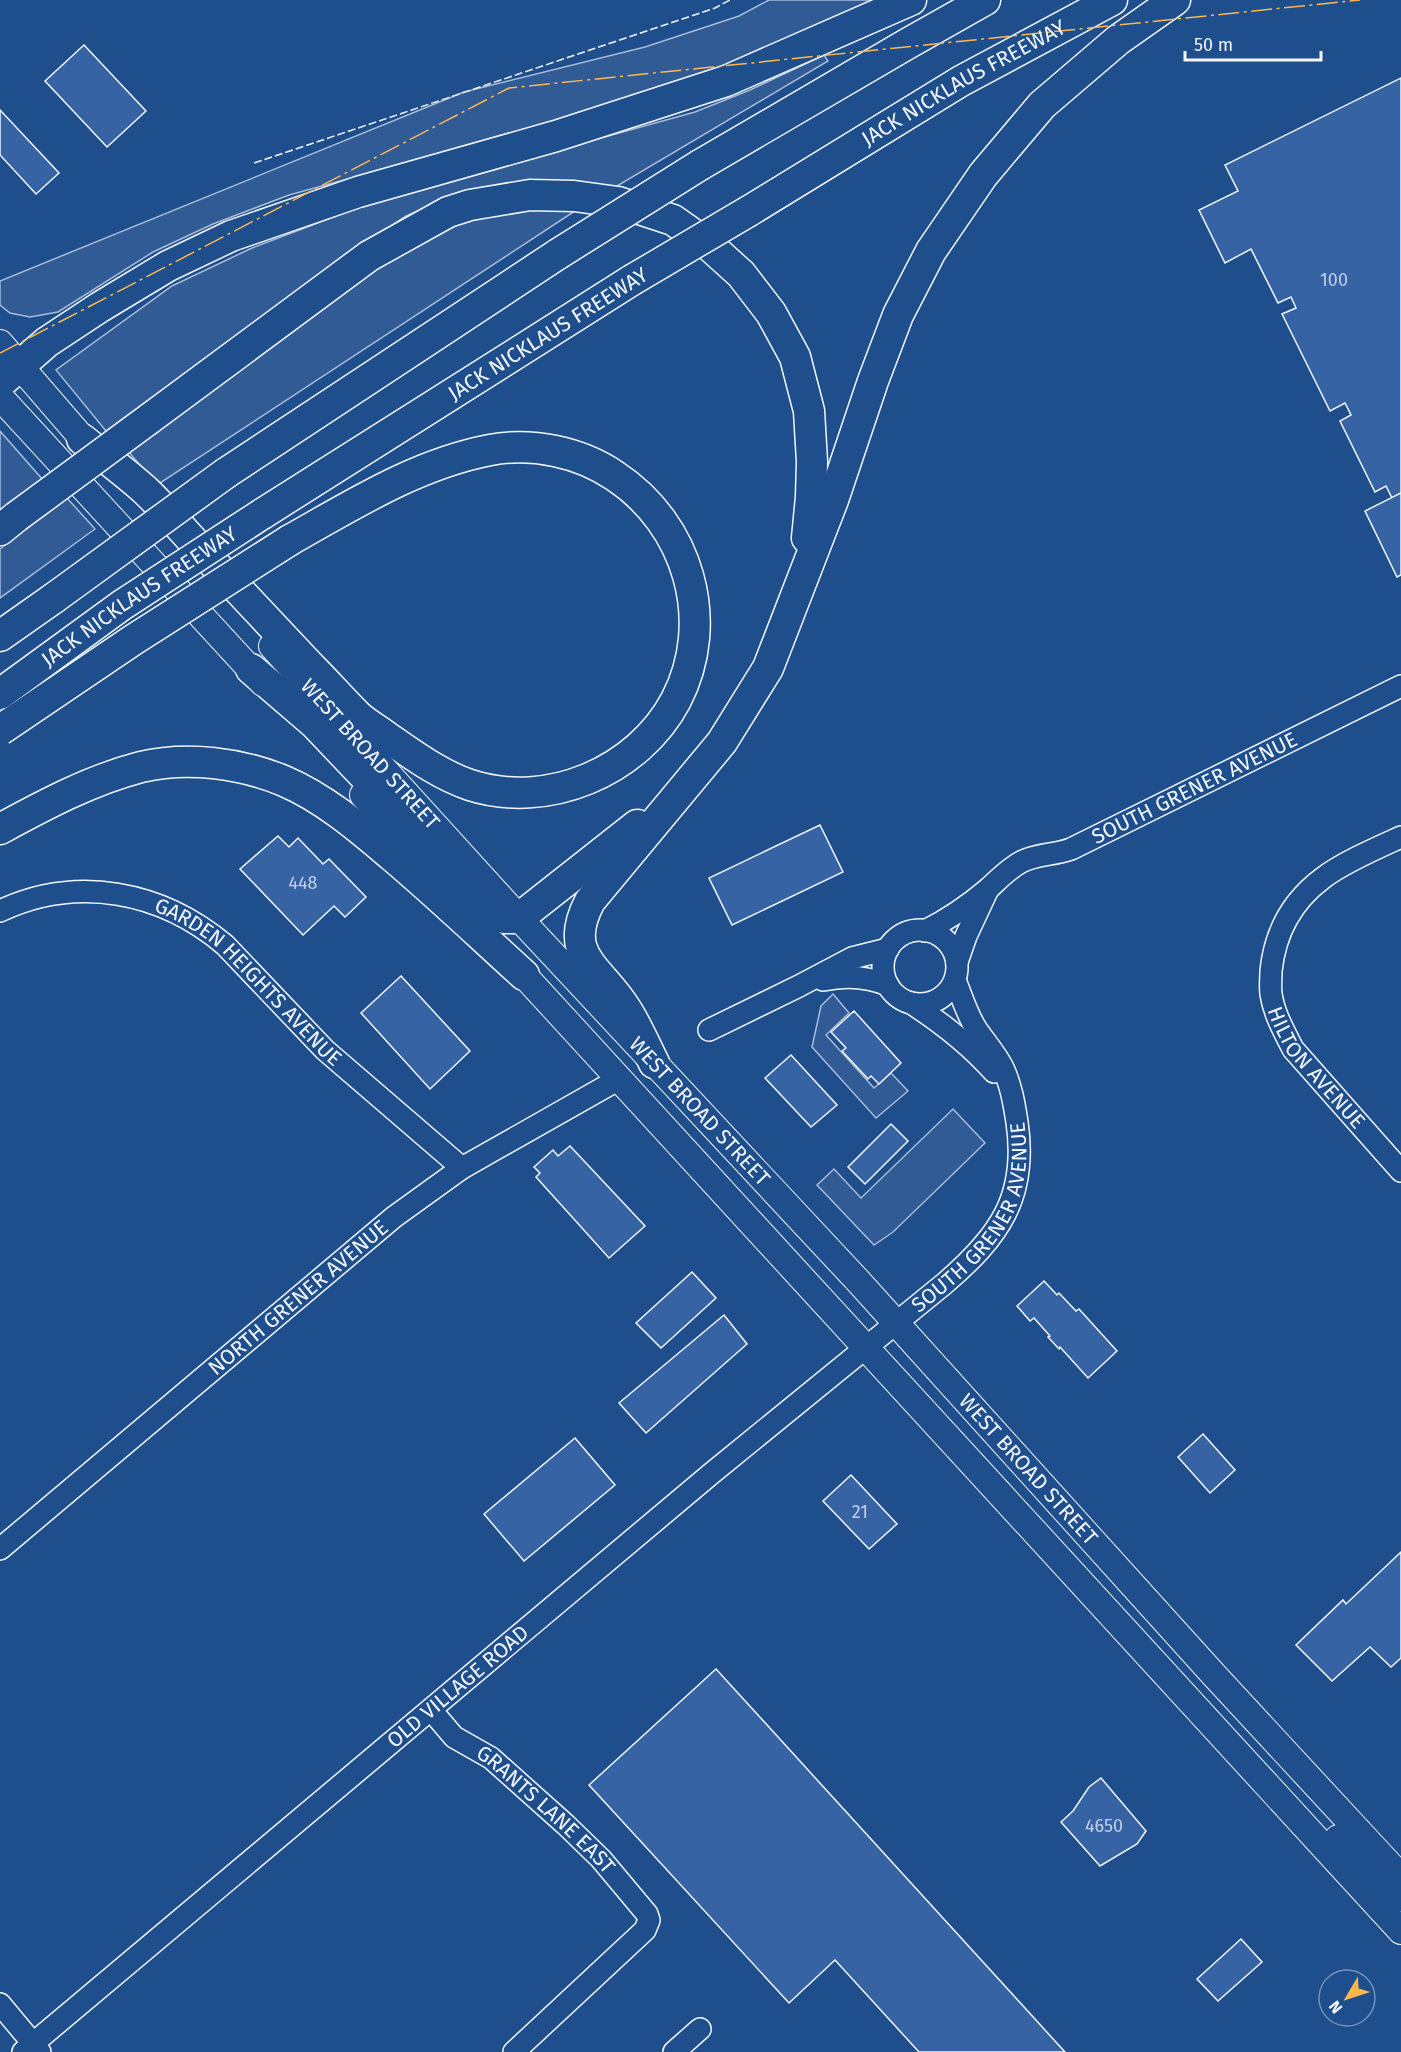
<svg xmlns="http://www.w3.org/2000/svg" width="1401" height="2052" font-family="'Fira Sans',sans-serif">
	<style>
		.built { fill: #305b95; stroke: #a8bbd7; stroke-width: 1.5 }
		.building { fill: #3563a3; stroke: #f2f6ff; stroke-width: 1.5 }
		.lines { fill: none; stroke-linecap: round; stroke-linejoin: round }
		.minor-casing { stroke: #f2f6ff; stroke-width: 24 }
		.major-casing { stroke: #f2f6ff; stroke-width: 28 }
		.highway-casing { stroke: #f2f6ff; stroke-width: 33 }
		.minor { stroke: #1f4e8c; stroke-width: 21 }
		.major { stroke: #1f4e8c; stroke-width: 26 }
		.highway { stroke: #1f4e8c; stroke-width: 30 }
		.highway-bridge-casing { stroke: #f2f6ff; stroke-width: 33; stroke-linecap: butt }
		.highway-bridge { stroke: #1f4e8c; stroke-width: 30 }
		.fence { stroke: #f2f6ff; stroke-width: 1.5; stroke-dasharray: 8 3; stroke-linecap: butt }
		.power { stroke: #ffb74d; stroke-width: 1.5; stroke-dasharray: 21 4.5 3 4.5; stroke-linecap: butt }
		.labels { text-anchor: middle; stroke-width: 4.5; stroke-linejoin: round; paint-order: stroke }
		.number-label { font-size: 18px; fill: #c3d1e8 }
		.street-label { font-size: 21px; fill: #f2f6ff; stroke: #1f4e8c }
	</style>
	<rect width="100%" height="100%" fill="#1f4e8c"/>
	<g class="built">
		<polygon points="769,0 889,0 714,79 289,195 213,224 153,252 58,312 30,317 10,313 0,305 0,281 464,92 645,47 739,16"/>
		<polygon points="824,55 828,61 612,189 444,200 406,216 350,253 106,431 56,370 172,286 252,248 381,199 695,112 750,90"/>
		<polygon points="581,207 157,485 128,451 376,262 488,210"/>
		<polygon points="0,431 43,480 0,514"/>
		<polygon points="67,498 95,529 0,598 0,549"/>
		<polygon points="833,994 849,1013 826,1035 874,1088 891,1073 908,1091 876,1118 812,1047 821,1006"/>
		<polygon points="953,1109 985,1143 893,1232 874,1245 817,1185 834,1169 861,1198"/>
	</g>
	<g class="building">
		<polygon points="84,45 146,111 107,147 45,81"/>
		<polygon points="1401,78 1401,493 1392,498 1386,486 1375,492 1340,421 1351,415 1345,403 1330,411 1282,314 1296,308 1291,297 1278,303 1251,249 1225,263 1199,210 1238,191 1225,165"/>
		<polygon points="0,110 59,173 36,194 0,155"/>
		<polygon points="1401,493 1401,575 1397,577 1365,511"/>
		<polygon points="820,825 843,872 732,925 709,878"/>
		<polygon points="278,836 289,847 298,838 323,864 329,859 366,897 345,917 334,906 303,935 240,869"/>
		<polygon points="401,976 470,1051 430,1089 361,1013"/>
		<polygon points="854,1011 901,1063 879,1084 871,1076 868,1079 842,1051 846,1048 831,1032"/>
		<polygon points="791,1055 837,1105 811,1127 765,1078"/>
		<polygon points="891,1124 908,1141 865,1184 848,1167"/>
		<polygon points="570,1146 645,1226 609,1258 536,1177 540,1173 534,1167 553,1150 558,1156"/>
		<polygon points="692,1272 716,1298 661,1348 636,1323"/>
		<polygon points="1044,1281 1057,1295 1059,1293 1076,1311 1079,1309 1117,1351 1088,1378 1060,1347 1059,1349 1048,1337 1050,1336 1034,1318 1030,1321 1017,1306"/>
		<polygon points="724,1315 747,1344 646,1433 619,1403"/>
		<polygon points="1203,1434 1235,1470 1210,1493 1178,1457"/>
		<polygon points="575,1438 615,1485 524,1561 484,1514"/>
		<polygon points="851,1475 897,1524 869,1549 823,1501"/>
		<polygon points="1401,1552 1401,1658 1391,1667 1370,1647 1332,1681 1296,1645 1343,1600 1346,1604"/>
		<polygon points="716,1669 1065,2052 919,2052 835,1960 789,2003 589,1785"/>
		<polygon points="1101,1778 1146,1831 1137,1844 1100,1866 1061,1822 1073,1811 1089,1787"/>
		<polygon points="1241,1939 1262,1962 1218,2001 1197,1979"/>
	</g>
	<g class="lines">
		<g class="minor-casing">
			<g id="minor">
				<path id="s1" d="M1401,837c-22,10 -59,26 -78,41 -31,23 -48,54 -52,93 0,7 -1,15 0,23 3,20 13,37 22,55l108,122"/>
				<path id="s2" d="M0,911c77,-36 161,-20 225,34l100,105 137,118"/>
				<circle cx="920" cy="967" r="37"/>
				<path id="s3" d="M925,931c22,-11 44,-26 63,-42 11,-10 20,-20 33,-27 15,-8 34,-7 50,-13l330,-163"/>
				<polyline points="957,962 966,936 988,889"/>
				<path d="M823,980c23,-5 43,-4 65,5"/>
				<path d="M911,1003c31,20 58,41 83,69"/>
				<polyline points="709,1030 799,986 852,958 888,949"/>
				<path id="s4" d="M0,1549l394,-332 68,-49 157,-89"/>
				<path id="s5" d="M431,1710l23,27 37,21 75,67 35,34 46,55 2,6 -4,10 -131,122"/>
				<polyline points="0,2004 40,2052"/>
				<path id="s6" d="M23,2052l689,-579 232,-189c55,-47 84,-87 73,-162 -3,-19 -6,-37 -14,-54 -7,-14 -17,-25 -26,-38 -10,-15 -15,-33 -22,-50"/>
				<polyline points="674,2052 700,2029"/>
			</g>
		</g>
		<g class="major-casing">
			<g id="major">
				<polyline points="0,343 95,453"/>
				<polyline points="0,397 263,683"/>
				<path id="s7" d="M272,646l247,272 340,364 355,393 187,202"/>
				<polyline points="363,795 449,891"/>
				<polyline points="511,961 1401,1931"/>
				<polyline points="1338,1838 1362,1863 1401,1898"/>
			</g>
		</g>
		<g class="highway-casing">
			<g id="highway">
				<polyline points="700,165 907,44 985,0"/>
				<path id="s8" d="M749,211l212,-130 151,-81"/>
				<polyline points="0,383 47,342 100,307 168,266 231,236 358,192 556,136 726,81 911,0"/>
				<polyline points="149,419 369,256 448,212 470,205 530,195 574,196 618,202 673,220 710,246 741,274 771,313 795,357 809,411 812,462 811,497 807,538"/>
				<path d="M82,439c21,17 44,34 64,52 20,19 38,41 57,61 36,38 72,77 108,115 16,16 32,34 48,50 8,7 19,13 28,20 26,18 53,38 83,48 77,25 168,-13 206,-85 41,-79 12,-176 -61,-224 -35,-24 -83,-34 -125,-26 -73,14 -136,54 -200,90"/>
				<polyline points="226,473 558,254"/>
				<polyline points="262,514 632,280"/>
				<polyline points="0,530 16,517"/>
				<polyline points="0,636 54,598"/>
				<polyline points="251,669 314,723 468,885 504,918 519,918 637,825"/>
				<path d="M0,829c46,-25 91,-49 141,-62 46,-11 100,-4 143,14 40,17 75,47 108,75 45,38 88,79 132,119"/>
				<path d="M654,1063c-9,-18 -17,-37 -28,-54 -26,-42 -65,-53 -36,-108l132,-159 46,-74 65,-168 40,-119 25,-66 33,-64 52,-76 59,-70 76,-65 57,-40"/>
			</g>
		</g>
		<use href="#minor" class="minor"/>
		<use href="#major" class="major"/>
		<use href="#highway" class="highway"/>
		<g class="highway-bridge-casing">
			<g id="highway-bridge">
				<polyline points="558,254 700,165"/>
				<polyline points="632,280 749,211"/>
				<polyline points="16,517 149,419"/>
				<polyline points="54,598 226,473"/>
				<path id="s9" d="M0,694l122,-89 140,-91"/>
				<polyline points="0,730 133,640 290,540"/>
			</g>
		</g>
		<use href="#highway-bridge" class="highway-bridge"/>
		<polyline class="fence" points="254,163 715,8 730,0"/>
		<polyline class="power" points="0,353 509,88 1360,0"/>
	</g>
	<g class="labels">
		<g class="number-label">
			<text x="1334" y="286">100</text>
			<text x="303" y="889">448</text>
			<text x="860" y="1518">21</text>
			<text x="1104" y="1832">4650</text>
		</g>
		<g class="street-label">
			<text dy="7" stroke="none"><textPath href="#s8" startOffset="250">JACK NICKLAUS FREEWAY</textPath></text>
			<text transform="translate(548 334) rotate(-32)" y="7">JACK NICKLAUS FREEWAY</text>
			<text dy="7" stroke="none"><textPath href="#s9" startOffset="170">JACK NICKLAUS FREEWAY</textPath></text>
			<text dy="7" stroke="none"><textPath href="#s7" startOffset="146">WEST BROAD STREET</textPath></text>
			<text dy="7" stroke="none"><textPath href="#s3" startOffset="308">SOUTH GRENER AVENUE</textPath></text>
			<text dy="7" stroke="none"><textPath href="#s2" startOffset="282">GARDEN HEIGHTS AVENUE</textPath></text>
			<text dy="7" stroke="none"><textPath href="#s1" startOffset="309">HILTON AVENUE</textPath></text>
			<text dy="7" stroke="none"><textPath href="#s7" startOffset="632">WEST BROAD STREET</textPath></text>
			<text dy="7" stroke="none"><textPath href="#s6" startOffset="1274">SOUTH GRENER AVENUE</textPath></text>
			<text dy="7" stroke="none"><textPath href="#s4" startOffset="390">NORTH GRENER AVENUE</textPath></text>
			<text dy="7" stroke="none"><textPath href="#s7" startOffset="1118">WEST BROAD STREET</textPath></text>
			<text dy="7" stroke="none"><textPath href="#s6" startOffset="568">OLD VILLAGE ROAD</textPath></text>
			<text dy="7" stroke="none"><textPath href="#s5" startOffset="153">GRANTS LANE EAST</textPath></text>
		</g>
	</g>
	<g transform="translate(1347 1998) rotate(231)"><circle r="28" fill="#1f4e8c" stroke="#7391ba" stroke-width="1.5"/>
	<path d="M0-4.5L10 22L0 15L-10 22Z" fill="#ffb74d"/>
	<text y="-9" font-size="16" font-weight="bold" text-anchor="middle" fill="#f2f6ff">N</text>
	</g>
	<path d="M1185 51v9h136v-9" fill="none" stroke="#f2f6ff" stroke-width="3"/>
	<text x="1194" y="51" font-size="18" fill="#f2f6ff" stroke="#1f4e8c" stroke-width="4.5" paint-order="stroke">50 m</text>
</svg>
